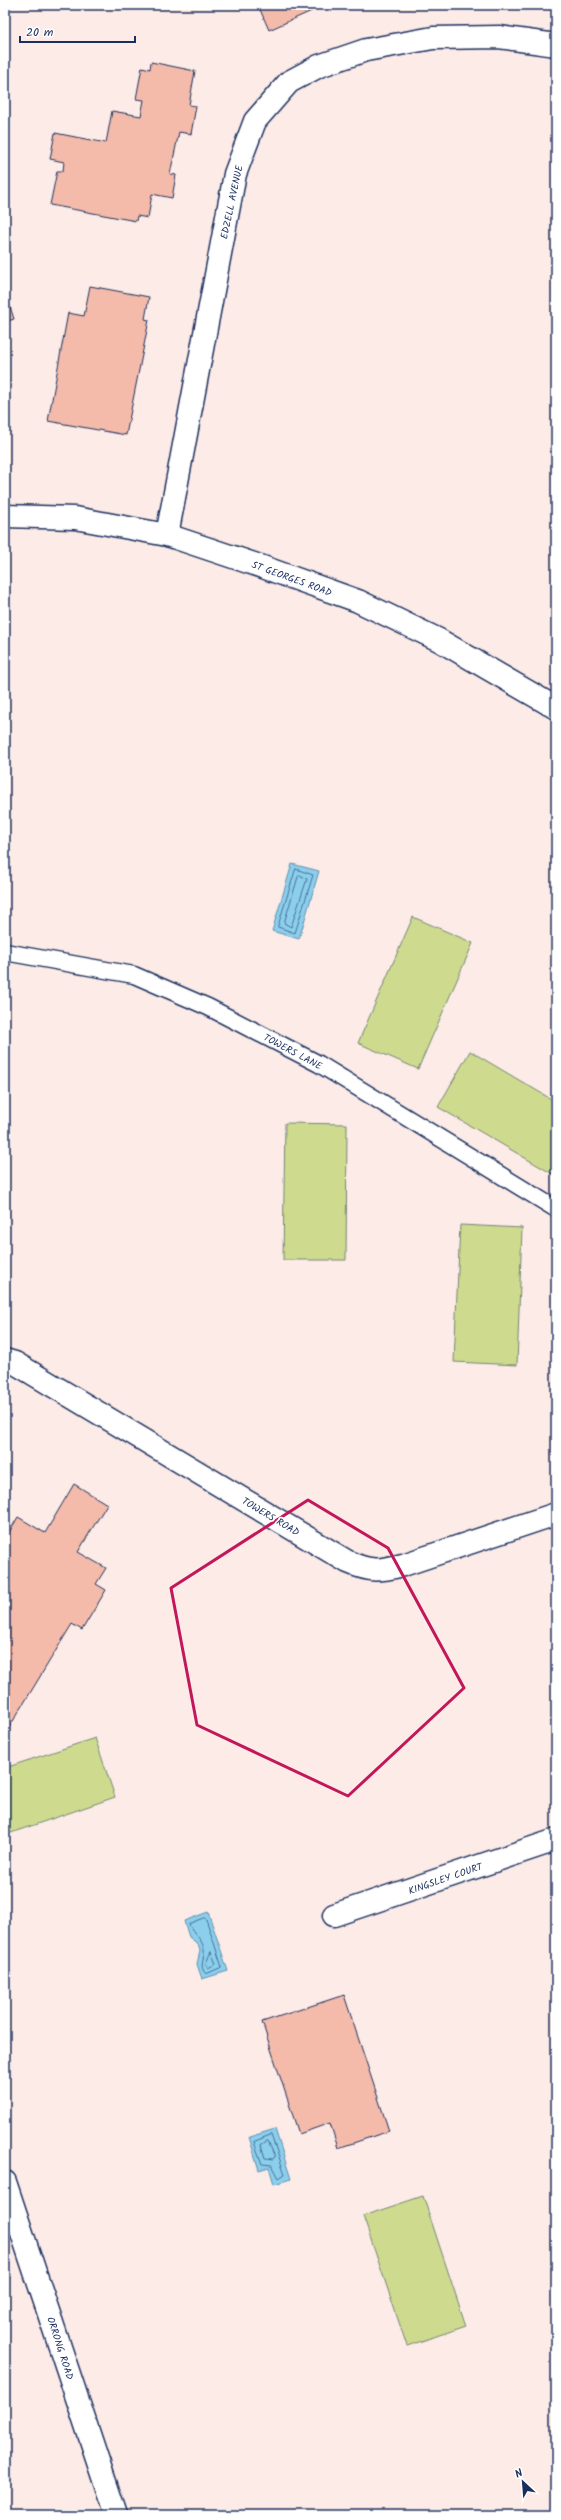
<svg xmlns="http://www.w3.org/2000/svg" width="561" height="2520" font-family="Kalam,sans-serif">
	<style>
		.green { fill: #cedb8e; stroke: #748576 }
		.water { fill: #8bcfec; stroke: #5e8fb3 }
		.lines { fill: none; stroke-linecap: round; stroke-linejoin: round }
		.shore { stroke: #486f97; stroke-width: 1 }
		.building { fill: #f4bbaa; stroke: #1b2f5e }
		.service-casing { stroke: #1b2f5e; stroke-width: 19 }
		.minor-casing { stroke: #1b2f5e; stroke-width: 25 }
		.tertiary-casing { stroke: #1b2f5e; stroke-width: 25 }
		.service { stroke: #fff; stroke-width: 16 }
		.minor { stroke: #fff; stroke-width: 22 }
		.tertiary { stroke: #fff; stroke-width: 22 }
		.marked { fill: none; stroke: #c2185b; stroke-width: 3; stroke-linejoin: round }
		.labels { text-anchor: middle; stroke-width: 3.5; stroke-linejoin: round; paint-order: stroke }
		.street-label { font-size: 10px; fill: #1b2f5e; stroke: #fff }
	</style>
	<rect width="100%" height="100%" fill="#fcebe6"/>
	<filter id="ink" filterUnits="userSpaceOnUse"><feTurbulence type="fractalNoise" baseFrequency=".025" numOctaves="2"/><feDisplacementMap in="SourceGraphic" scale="8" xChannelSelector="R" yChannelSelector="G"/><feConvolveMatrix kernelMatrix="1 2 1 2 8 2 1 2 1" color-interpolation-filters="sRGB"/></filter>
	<g filter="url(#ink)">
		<g class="green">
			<polygon points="413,917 473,943 418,1069 358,1043"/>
			<polygon points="470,1051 556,1102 556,1176 438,1107"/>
			<polygon points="285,1123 347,1124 346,1260 283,1260"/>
			<polygon points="460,1225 522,1228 517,1365 454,1362"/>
			<polygon points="95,1738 115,1797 5,1835 5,1768"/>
			<polygon points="423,2196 466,2326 407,2346 363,2216"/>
		</g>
		<g class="water">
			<polygon points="292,864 319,871 299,939 272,931"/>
			<polygon points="208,1912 228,1971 202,1979 197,1964 200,1951 198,1944 189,1937 184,1921"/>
			<polygon points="275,2129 291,2179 274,2184 269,2167 259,2170 249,2137"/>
		</g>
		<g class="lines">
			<g class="shore">
				<polygon points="296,869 313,875 295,933 278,927"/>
				<polygon points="300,875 307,879 291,927 284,923 298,877"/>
				<path d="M204,1918l2,1 16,48 -16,7c-8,-8 -1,-15 -2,-25 -2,-11 -11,-15 -15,-25z"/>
				<polygon points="211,1952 216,1964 208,1968 206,1964"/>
				<polygon points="271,2135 285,2174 279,2178 272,2165 262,2164 254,2142"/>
				<polygon points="268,2141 275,2157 273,2159 265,2158 261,2145"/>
			</g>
		</g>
		<g class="building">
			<polygon points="258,5 325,5 269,30"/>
			<polygon points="151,62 195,71 189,105 196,106 191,134 179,132 170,174 176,175 172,198 152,194 148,218 137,216 136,221 50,205 57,171 63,171 64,162 50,159 55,133 106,143 112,111 141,116 144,100 136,99 142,67 150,69"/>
			<polygon points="90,286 149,297 145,319 149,320 126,435 48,421 68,313 84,316"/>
			<polygon points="5,291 14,319 5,322"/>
			<polygon points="74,1484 107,1504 78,1552 106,1568 96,1584 106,1590 82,1630 72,1624 10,1726 5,1723 5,1532 8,1534 18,1517 45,1533"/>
			<polygon points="344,1995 389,2131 338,2148 330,2123 299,2134 262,2022"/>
		</g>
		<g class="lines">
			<g class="service-casing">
				<polyline id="service" points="5,952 134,975 208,1007 319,1064 556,1209"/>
			</g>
			<g class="minor-casing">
				<g id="minor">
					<polyline points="167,535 235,174 255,121 289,82 319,66 366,50 433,38 499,37 556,45"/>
					<path d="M5,1360l10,3 333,199c23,10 31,9 55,3l153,-51"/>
					<polyline points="334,1915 556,1840"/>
				</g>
			</g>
			<g class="tertiary-casing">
				<g id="tertiary">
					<polyline points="5,516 75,518 167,535 260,566 358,601 439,640 556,708"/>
					<polyline points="5,2182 116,2515"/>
				</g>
			</g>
			<use href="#service" class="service"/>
			<use href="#minor" class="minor"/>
			<use href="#tertiary" class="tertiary"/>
		</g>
	</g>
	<path class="marked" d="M308,1500l80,48 76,140 -116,108 -151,-71 -26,-137z"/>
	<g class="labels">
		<g class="street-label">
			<text transform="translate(231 202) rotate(-78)" y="4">EDZELL AVENUE</text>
			<text transform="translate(292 578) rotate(20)" y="4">ST GEORGES ROAD</text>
			<text transform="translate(293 1051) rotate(28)" y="4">TOWERS LANE</text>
			<text transform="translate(271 1516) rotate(31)" y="4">TOWERS ROAD</text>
			<text transform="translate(445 1878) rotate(-19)" y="4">KINGSLEY COURT</text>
			<text transform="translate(61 2348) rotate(72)" y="4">ORRONG ROAD</text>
		</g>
	</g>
	<rect width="561" height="2520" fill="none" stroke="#fff" stroke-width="20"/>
	<rect x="10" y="10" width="541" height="2500" fill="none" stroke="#1b2f5e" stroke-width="1.5" filter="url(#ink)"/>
	<g transform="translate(523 2482) rotate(334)" stroke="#ffffff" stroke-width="3" paint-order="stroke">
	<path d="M0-3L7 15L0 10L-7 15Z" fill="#1b2f5e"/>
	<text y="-6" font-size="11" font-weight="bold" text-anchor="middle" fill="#1b2f5e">N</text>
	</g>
	<path d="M20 36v6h115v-6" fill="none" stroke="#1b2f5e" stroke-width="2"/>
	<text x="26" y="36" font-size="12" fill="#1b2f5e" stroke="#ffffff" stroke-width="3" paint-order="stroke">20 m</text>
</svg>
